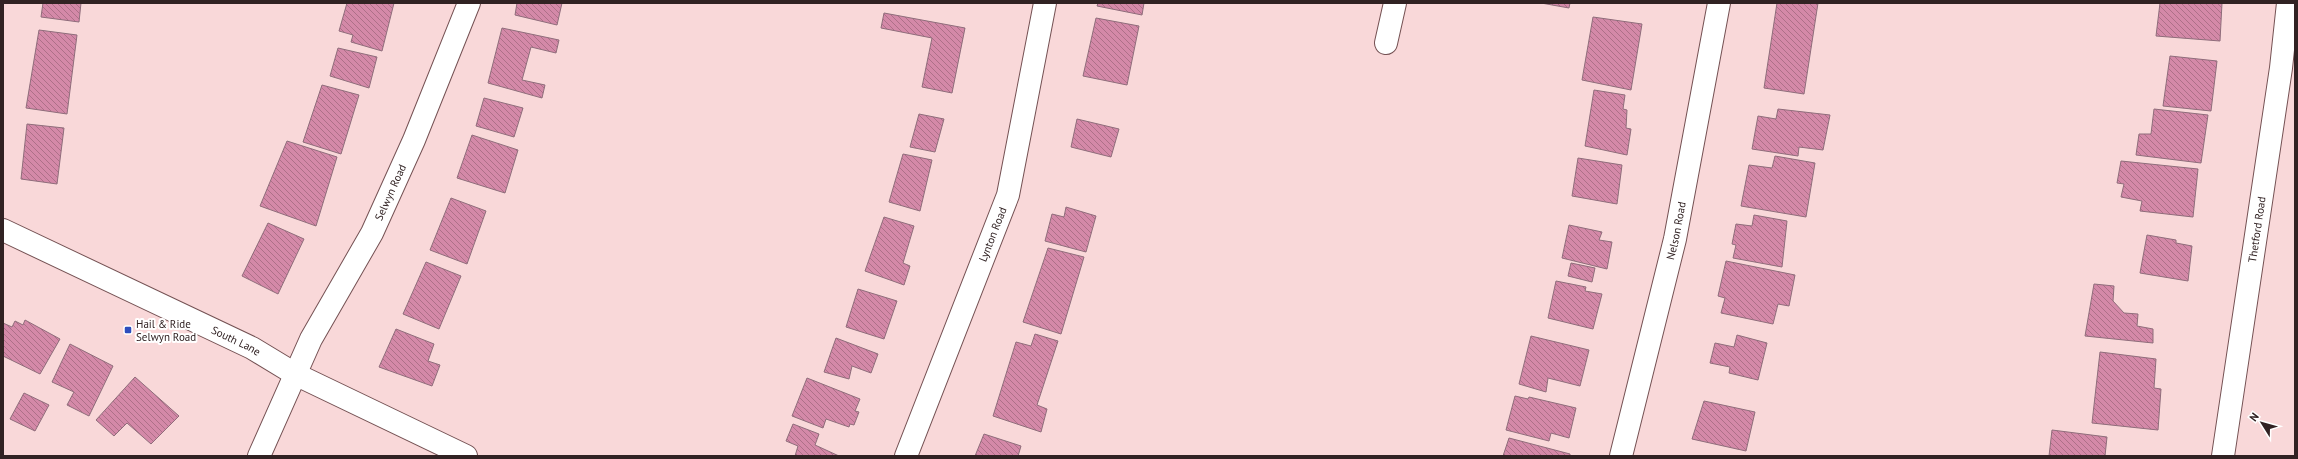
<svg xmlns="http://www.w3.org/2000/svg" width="2298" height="459" font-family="'PT Sans',sans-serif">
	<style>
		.building { fill: url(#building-back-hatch); stroke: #8f6d7b }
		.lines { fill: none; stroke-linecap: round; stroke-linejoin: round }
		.minor-casing { stroke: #745153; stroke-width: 24 }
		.minor { stroke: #fff; stroke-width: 22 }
		.poi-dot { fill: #2d4dbd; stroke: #fff; stroke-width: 1.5 }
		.labels { text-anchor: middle; stroke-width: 4; stroke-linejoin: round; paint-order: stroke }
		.street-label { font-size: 11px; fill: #312223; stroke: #fff }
		.poi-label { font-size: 11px; fill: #312223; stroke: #fff; text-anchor: start }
	</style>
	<defs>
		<pattern id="building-back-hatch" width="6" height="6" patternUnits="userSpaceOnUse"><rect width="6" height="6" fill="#d489a8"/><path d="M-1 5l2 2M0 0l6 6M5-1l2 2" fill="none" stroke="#ad7088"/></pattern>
	</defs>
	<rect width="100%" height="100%" fill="#f9d8d9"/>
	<g class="building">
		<polygon points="43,3 81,3 79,22 41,17"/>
		<polygon points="347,3 394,3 382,51 351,42 353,35 339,31"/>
		<polygon points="517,3 562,3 557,25 515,15"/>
		<polygon points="1098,3 1144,3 1142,15 1097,6"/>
		<polygon points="1541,3 1570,3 1569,8"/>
		<polygon points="1777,3 1818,3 1804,94 1764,88"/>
		<polygon points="2160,3 2222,3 2220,41 2156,36"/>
		<polygon points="884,13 965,28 952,93 922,87 932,38 881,28"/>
		<polygon points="1593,17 1642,24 1631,90 1582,80"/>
		<polygon points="1096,18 1139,26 1127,85 1083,76"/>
		<polygon points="502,28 559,40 556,53 531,47 522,80 545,85 542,98 488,83"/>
		<polygon points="39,30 77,35 67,114 26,108"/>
		<polygon points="338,48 377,57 369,88 330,76"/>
		<polygon points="2170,56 2217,61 2211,111 2163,106"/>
		<polygon points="322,85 359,95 341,154 303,142"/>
		<polygon points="1594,90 1625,95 1623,109 1627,110 1626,128 1631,129 1627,155 1585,146"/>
		<polygon points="484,98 523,108 514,137 476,126"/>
		<polygon points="1778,109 1830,115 1823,150 1799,147 1798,156 1752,149 1758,116 1776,119"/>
		<polygon points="2154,109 2208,115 2201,163 2136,155 2139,134 2151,134"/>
		<polygon points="919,114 944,119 935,152 910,147"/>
		<polygon points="1077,119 1119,129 1111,157 1071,147"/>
		<polygon points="27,124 64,128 57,184 21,179"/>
		<polygon points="472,135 518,150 505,193 457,178"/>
		<polygon points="287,141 337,157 316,226 260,206"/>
		<polygon points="903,154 932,160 920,211 889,202"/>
		<polygon points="1775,156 1815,163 1806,217 1741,206 1749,165 1772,168"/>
		<polygon points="1578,158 1622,165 1617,204 1572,196"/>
		<polygon points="2121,161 2198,169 2193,217 2140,211 2142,201 2121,197 2124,184 2117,183"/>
		<polygon points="451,198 486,211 467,264 430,250"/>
		<polygon points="1066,207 1096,216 1086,252 1045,241 1052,214 1064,217"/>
		<polygon points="1754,215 1787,221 1782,267 1733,258 1736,245 1732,244 1736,224 1752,226"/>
		<polygon points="884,217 914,226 903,263 910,266 904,285 865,271"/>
		<polygon points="268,223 304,239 278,294 242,276"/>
		<polygon points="1569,225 1602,232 1599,240 1612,242 1607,269 1562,258"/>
		<polygon points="2147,235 2176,240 2176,243 2192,246 2188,281 2140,273"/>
		<polygon points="1048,248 1084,257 1061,334 1023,322"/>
		<polygon points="1726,261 1795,275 1789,306 1778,304 1773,324 1721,313 1725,298 1718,296"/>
		<polygon points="426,262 461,276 439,329 403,314"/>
		<polygon points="1571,263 1595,268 1592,282 1568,276"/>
		<polygon points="1556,281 1586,287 1585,291 1602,294 1593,329 1548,318"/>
		<polygon points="2094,284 2114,286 2113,301 2124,313 2138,314 2137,326 2153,329 2153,343 2085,336"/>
		<polygon points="858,289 897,301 884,339 846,327"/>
		<polygon points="25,320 60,339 40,374 3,356 3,323 12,327 15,321 23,325"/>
		<polygon points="396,329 434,344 428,361 440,365 432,386 379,367"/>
		<polygon points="1035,334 1058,341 1037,405 1047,409 1041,432 993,416 1016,342 1031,346"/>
		<polygon points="1737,335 1767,343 1758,380 1729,373 1730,367 1710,363 1715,343 1734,347"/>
		<polygon points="1531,336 1589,350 1580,386 1548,378 1546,392 1519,384"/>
		<polygon points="836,338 878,354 871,373 852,366 849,379 824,372"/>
		<polygon points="70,344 113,366 89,416 67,405 74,392 52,382"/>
		<polygon points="2100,352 2156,359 2154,388 2161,389 2158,430 2092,423"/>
		<polygon points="135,377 179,416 151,444 127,423 114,436 96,420"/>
		<polygon points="807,378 860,399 855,411 859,412 854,425 850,424 849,427 826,419 823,428 792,416"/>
		<polygon points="24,393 49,405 35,431 10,419"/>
		<polygon points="1515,396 1528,399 1529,397 1576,408 1569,438 1551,433 1549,441 1506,430"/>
		<polygon points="1704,401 1755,412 1746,451 1692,439"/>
		<polygon points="793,424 819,434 815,445 839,456 795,456 798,446 786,441"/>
		<polygon points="2052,430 2107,437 2105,456 2049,456"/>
		<polygon points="984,434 1021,446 1018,456 975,456"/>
		<polygon points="1509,438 1570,454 1570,456 1503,456"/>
	</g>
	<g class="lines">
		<g class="minor-casing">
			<g id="minor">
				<polyline points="1386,43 1395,3"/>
				<path id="s1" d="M3,230l249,118 43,26 171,82"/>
				<path id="s2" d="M259,456l52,-117 61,-106 42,-93 55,-137"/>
				<path id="s3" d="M906,456l102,-261 37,-192"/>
				<path id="s4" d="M1621,456l54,-217 44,-236"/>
				<path id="s5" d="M2223,456l58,-388 7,-65"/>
			</g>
		</g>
		<use href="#minor" class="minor"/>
	</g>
	<rect class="poi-dot" x="124" y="326" width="8" height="8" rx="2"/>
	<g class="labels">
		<g class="street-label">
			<text dy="4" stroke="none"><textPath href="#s2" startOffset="295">Selwyn Road</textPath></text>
			<text dy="4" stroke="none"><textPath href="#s5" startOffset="229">Thetford Road</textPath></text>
			<text dy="4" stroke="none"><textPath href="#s4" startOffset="232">Nelson Road</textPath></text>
			<text dy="4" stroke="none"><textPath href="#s3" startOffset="238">Lynton Road</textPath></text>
			<text dy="4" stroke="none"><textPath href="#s1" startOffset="258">South Lane</textPath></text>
		</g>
		<g class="poi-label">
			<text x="136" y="328">Hail &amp; Ride<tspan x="136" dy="13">Selwyn Road</tspan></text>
		</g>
	</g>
	<rect width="2298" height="459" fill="none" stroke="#312223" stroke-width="8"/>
	<g transform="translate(2262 423) rotate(307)" stroke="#ffffff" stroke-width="3" paint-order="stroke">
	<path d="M0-3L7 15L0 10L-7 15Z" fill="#312223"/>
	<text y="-6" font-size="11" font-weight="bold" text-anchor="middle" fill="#312223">N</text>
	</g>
</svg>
